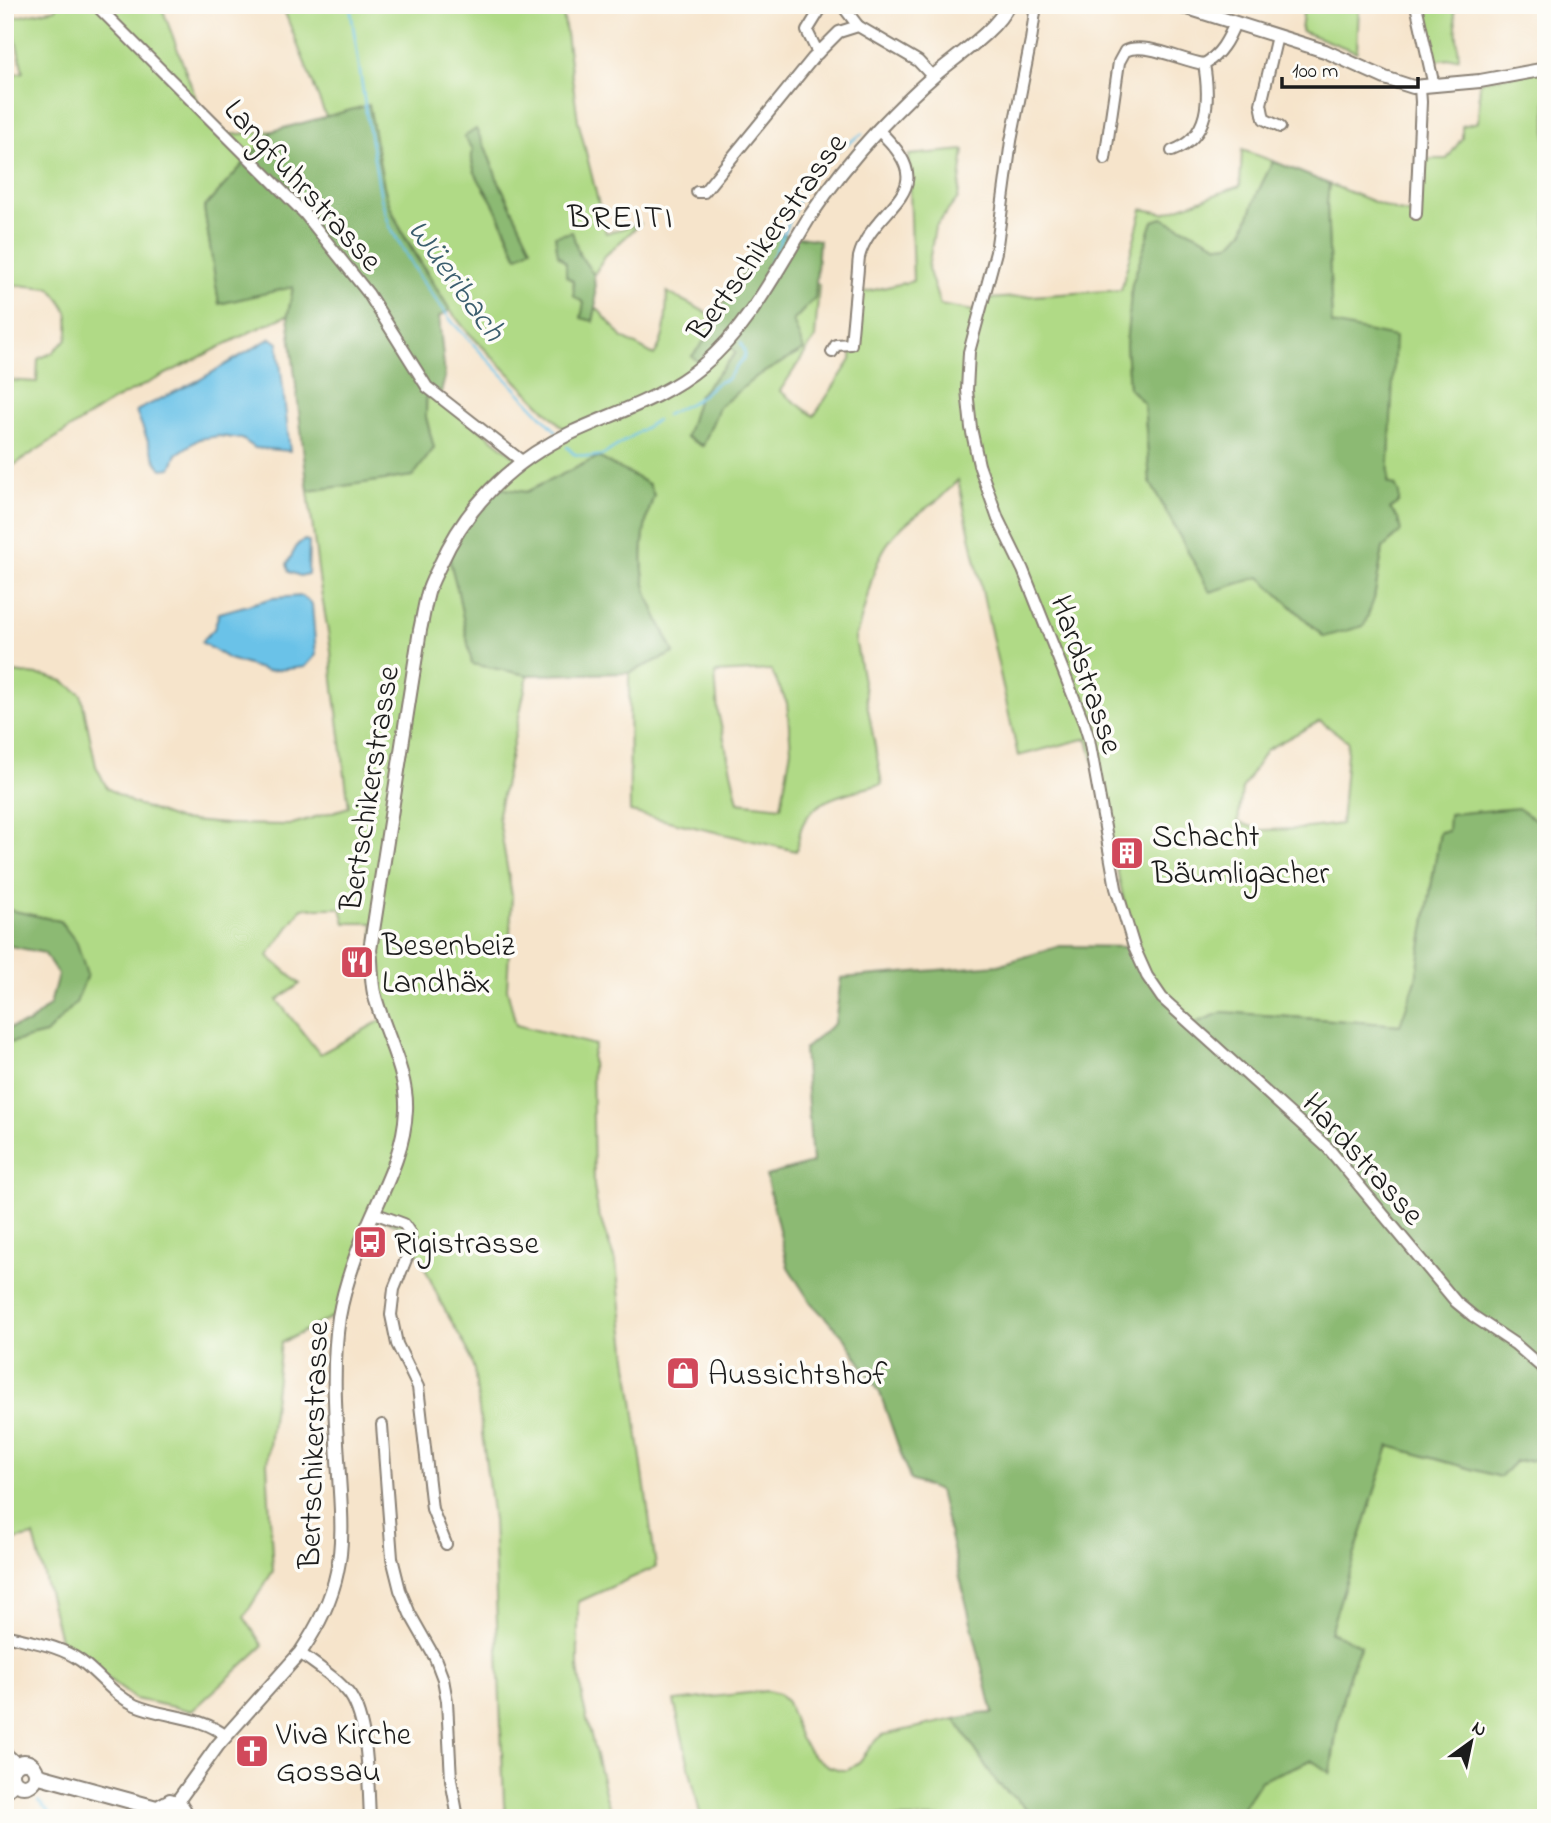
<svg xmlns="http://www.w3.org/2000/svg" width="1551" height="1823" font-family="'Indie Flower',sans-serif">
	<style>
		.green { fill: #b0da86; stroke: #667b51; stroke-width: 2; fill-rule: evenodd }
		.forest { fill: #8cba73; stroke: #546b48; stroke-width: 2 }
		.water { fill: #6ac2e8; stroke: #436f82; stroke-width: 2 }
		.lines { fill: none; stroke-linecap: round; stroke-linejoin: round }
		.stream { stroke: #6ac2e8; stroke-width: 2.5 }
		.minor-casing { stroke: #898074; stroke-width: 14 }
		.tertiary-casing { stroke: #898074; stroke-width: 16 }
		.secondary-casing { stroke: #898074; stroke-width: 18 }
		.minor { stroke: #fff; stroke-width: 10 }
		.tertiary { stroke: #fff; stroke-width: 12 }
		.secondary { stroke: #fff; stroke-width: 14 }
		.labels { text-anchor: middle; stroke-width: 7; stroke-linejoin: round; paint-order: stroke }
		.street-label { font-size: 32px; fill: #1c1c1c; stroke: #fdfcf7 }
		.poi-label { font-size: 32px; fill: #1c1c1c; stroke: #fdfcf7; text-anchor: start }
		.neighbourhood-label { font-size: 33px; letter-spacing: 2px; fill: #1c1c1c; stroke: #fdfcf7 }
		.water-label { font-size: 33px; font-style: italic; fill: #3b5e6e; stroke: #fdfcf7 }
	</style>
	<rect width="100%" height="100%" fill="#fdfcf7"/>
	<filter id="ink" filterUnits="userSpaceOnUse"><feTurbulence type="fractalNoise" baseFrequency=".0143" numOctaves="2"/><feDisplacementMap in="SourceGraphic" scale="14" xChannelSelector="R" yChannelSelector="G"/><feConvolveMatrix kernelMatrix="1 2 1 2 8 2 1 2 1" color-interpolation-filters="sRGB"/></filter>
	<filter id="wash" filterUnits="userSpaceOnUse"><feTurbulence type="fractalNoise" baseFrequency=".00686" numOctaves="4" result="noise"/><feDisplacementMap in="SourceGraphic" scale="28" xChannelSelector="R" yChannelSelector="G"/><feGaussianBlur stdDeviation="1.57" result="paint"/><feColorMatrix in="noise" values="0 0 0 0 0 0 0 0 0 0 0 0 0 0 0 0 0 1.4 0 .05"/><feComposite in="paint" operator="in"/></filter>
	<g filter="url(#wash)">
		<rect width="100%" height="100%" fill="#f6e4cb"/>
		<g class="green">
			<path d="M56,5h105l39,104 27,26 46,-4 -69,77 15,95 74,-17 -5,29 -36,16 -140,70 -107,70v-91l32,2 1,-23 14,-6 15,-14c4,-26 1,-31 -17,-51l-45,-4v-208l18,-4 -12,-54 45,-9z"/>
			<path d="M282,5h280l16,115 28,113 35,-10 -36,33 -11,19 -15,-21 -7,-22 -6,31 27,58 3,-14 27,31 31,17c13,-18 12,-41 13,-63l48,25 1,9 20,27 -37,42 -13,42 16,9 17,-39 38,-31 47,-26 -11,-29 22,-23 1,-14h3l-4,54 -35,53 34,25 37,-56 5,-66 57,-13 -4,-126 55,-5 -6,48 -23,29 -7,41 12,37 39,7 8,-13 134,-9 21,-81 22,4 76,-27 2,-36 31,11 -15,31 -14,38 -13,14 -12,1 -57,-27 -9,3 -21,63 -6,61 3,43 15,15 6,79 110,95 64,60 50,-38 9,-52 9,-7 6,-21 -8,-10 -2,-25 6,-147 -62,-12 -5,-122 2,-19 68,27 19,3 3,-55h28l15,-21v-12l16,-4 2,-41 66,-12v763l-4,-9 -102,9 -24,148 -15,45 -178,-13 -33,13 -28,-27 -28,-51 -46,-209 -70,18 -60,-276c-6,6 -12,13 -19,19 -19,14 -40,26 -53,47 -17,27 -19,62 -31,92l27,146c-29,8 -70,12 -81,45 -2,7 -3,15 -5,22l-166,-39 -1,-139 45,-20c-8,-19 -21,-41 -27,-61 -9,-31 -4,-67 7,-97l-56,-38 -72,35 -34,-5 -45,63 11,42 14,72 56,11 -30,139 14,82 -5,93 9,36 79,20 -3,11 2,130 4,26 18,52 11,93 29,210 -78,35v65l5,36 24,97 7,18h-108l-2,-14 -11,-284 -19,-150 -7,-21 -26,-46 -22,-48 -8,-8 -1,-14 -36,-20 -30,98 -63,32 -14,120 6,108 -29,46 19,29 -71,65 -57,-12 -74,-56 -27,-107 -29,6v-498l14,-4 57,-37 -16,-82 -55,-12v-238l41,5 17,5 18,13 15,72 11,22 26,15 46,17 47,4 63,1 60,-18 -16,-127 -2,-30 -11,-65 -12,-94 105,-16 21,-27 -8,-31 1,-30 95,75 47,-28 -103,-104 -16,-20 -49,-81 -11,-23 -6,-20 -15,-81 -43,12zM473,149h13l11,29 34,70 -13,8c-9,-16 -16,-34 -24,-51 -9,-18 -27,-35 -21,-56zM771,670l16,33 4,46 -10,58 -43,-5 -20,-90 -3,-39zM1320,721l28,20 -7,83 -41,5 -39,1 -23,-8 4,-33 24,-39zM302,908h39l4,15h28l1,68 8,29 -62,34 -43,-54 23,-16 -32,-28z"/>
			<polygon points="1304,5 1359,5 1357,52 1301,31"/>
			<polygon points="1420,5 1454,5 1459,58 1433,61"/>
			<path d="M1389,1446l111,31 15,-15 27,-3 4,67v292h-310l24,-37 51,-21 20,12c6,-43 10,-86 30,-126l-31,-14z"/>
			<polygon points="767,1691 779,1694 787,1702 800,1738 812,1755 828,1766 841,1770 848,1770 860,1761 873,1743 883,1735 955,1719 997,1783 1038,1818 701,1818 674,1701"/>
		</g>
		<g class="forest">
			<path d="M369,105c6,31 10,71 21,101 13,35 40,72 60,104l-11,7 6,60 -5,20 -14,-9v29l8,31 -21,28 -105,15 -20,-176 5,-28 -74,17 -15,-96 69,-77z"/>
			<path d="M476,129l10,20 11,29 34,70 -14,9c-7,-18 -14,-35 -23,-52 -9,-18 -27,-35 -21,-56l-9,-12z"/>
			<polygon points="1273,161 1329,184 1327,203 1332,324 1395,337 1388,483 1395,485 1399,493 1399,502 1390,509 1398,519 1401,531 1383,548 1374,599 1364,626 1324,637 1260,577 1210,592 1150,482 1144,403 1129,388 1126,345 1132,284 1153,221 1162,218 1219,245 1231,244 1244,230 1258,192"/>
			<polygon points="572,232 579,254 594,275 596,307 593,321 581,318 584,303 574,296 573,281 566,276 566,263 558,255 555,236"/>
			<polygon points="780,234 819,240 815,298 793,321 804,350 757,376 719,407 703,446 686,437 699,395 736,353 727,342 702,366 692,356 716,327 715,317 759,247"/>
			<path d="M598,457l51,27 5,11c-11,29 -16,66 -7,97 6,20 19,42 27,61l-45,20 -101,2 -56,-11 -14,-72 -11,-42 45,-63 34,5z"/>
			<path d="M1518,808l24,16 4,8v694l-4,-67 -27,3 -15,15 -111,-31 -59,186 31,13c-20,41 -24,84 -31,128l-19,-13 -51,21 -24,37h-198l-41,-35 -42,-64 24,-5 14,-1 -54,-222 -29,-11 -30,-87 -36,-56 -33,-34 -23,-36 -22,-91 46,-13 -8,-114 31,-26 6,-45 157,-13 62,-19 74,1 13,29 43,49 33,-13 177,13 16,-45 24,-148 8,-1 1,-17z"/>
			<polygon points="5,909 60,921 77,943 87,975 76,1003 46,1034 5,1044 5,1029 29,1023 50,1005 58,974 44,953 5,945"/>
		</g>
		<g class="water">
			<polygon points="271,338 278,343 290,451 255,448 242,439 219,436 199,439 177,454 171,468 162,469 156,461 136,411 199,380"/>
			<polygon points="305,540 309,542 308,574 300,576 289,572 287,564 298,544"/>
			<polygon points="302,596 312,604 316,655 305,667 267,671 229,659 201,642 214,629 219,613 273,598"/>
		</g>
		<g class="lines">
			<g class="stream">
				<polyline points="350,5 366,112 381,198 390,227 420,278 453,323 556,431"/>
				<path d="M765,276c8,-21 18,-40 27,-60 4,-9 7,-18 10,-26 12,-25 37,-41 60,-56"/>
				<polyline points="666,415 696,400 718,382 726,380 743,359 745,353 741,343"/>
				<polyline points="567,447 574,454 589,457 603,455 657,420"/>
				<polyline points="38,1801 56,1818"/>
			</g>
		</g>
	</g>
	<g filter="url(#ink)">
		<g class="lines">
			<g class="minor-casing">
				<g id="minor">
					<polyline points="96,5 304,213 368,293 427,387 523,462"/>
					<polyline points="842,5 858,26"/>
					<polyline points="1036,5 1031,40 1011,141 996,252 969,352 967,390 971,428 979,465 998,519 1023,570 1084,723 1089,739 1116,888 1134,947 1147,976 1162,998 1328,1148 1456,1302 1473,1316 1515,1344 1546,1371"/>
					<polyline points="1416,5 1434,86"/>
					<polyline points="1277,36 1261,104 1264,119 1280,127"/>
					<polyline points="818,53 807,31 823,5"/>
					<path d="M1172,151c38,-14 38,-52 32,-87 16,-9 24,-24 31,-41"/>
					<path d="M1105,159l14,-97 6,-11c20,-10 57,10 79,13"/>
					<polyline points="697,192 704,192 813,58 839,32 858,26 918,61 933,77"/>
					<polyline points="1416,214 1421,102 1420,87"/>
					<path d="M832,352l4,-7 15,-1c2,-22 4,-44 6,-65 1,-7 1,-15 2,-22 14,-54 89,-63 19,-127"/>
					<polyline points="374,1213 404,1224 410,1233 411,1247 394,1289 391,1315 397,1344 418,1387 432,1509 446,1544"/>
					<polyline points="382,1425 392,1558 400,1590 410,1614 435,1658 443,1679 447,1701 451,1780 458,1818"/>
					<path d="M5,1635c26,7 54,10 76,26 19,14 32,34 54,44 30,13 65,10 91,31"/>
					<path d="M300,1653c17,13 37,25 50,42 19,28 18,88 20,123"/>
				</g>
			</g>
			<g class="tertiary-casing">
				<g id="tertiary">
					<polyline points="1167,5 1188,8 1325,51 1385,78 1413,87 1480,81 1546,69"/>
					<polyline points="5,1792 16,1783"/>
					<path d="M177,1802l41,-57 82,-92c17,-25 31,-51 37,-81 7,-31 4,-64 2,-96 -3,-53 -8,-106 0,-159 5,-29 16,-60 27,-87 16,-39 38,-75 40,-120 2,-38 -23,-80 -32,-117 -3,-14 -2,-29 -4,-43l50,-320c3,-13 5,-28 9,-41 3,-8 7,-16 11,-24 27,-60 72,-104 131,-132 45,-21 93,-35 131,-67 48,-40 76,-98 108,-150 20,-30 44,-60 69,-87 18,-19 37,-38 57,-55 21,-18 61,-44 72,-69"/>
				</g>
			</g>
			<g class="secondary-casing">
				<g id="secondary">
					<polyline points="5,1755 16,1765"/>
					<circle cx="24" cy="1774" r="12"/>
					<polyline points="36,1775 160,1809"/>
					<polyline points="159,1816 161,1806 170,1801 180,1805 184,1811 184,1818"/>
				</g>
			</g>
			<use href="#minor" class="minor"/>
			<use href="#tertiary" class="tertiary"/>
			<use href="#secondary" class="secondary"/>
		</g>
	</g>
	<defs>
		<g id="building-square" transform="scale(1.75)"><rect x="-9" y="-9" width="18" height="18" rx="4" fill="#d1495b" stroke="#fdfcf7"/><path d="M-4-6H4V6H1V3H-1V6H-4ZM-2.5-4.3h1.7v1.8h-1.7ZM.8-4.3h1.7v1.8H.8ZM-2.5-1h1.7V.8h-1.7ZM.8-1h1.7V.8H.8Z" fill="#fff"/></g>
		<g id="restaurant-square" transform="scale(1.75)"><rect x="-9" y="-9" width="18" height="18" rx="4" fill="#d1495b" stroke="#fdfcf7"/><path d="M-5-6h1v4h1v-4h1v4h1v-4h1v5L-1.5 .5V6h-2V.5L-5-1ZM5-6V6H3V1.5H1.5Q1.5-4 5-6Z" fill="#fff"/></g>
		<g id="bus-square" transform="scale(1.75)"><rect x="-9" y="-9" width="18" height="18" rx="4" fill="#d1495b" stroke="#fdfcf7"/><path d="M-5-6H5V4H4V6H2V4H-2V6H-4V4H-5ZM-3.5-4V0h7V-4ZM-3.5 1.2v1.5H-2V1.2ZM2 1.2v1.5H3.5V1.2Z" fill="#fff"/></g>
		<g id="shop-square" transform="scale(1.75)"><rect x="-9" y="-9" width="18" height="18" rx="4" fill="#d1495b" stroke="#fdfcf7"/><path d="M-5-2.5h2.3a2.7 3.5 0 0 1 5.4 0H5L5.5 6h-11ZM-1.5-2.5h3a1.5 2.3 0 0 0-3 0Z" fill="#fff"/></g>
		<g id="church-square" transform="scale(1.75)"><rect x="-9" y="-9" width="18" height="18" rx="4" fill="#d1495b" stroke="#fdfcf7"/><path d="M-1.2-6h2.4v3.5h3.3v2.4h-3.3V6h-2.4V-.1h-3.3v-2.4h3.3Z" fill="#fff"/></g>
	</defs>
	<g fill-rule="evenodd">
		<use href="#building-square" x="1127" y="853"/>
		<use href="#restaurant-square" x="357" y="962"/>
		<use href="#bus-square" x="370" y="1242"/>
		<use href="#shop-square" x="683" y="1373"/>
		<use href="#church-square" x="252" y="1751"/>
	</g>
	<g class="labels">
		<g class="street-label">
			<text transform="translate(304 184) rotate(48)" y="11">Langfuhrstrasse</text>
			<text transform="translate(766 236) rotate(-54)" y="11">Bertschikerstrasse</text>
			<text transform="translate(1088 674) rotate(71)" y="11">Hardstrasse</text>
			<text transform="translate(368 788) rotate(-81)" y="11">Bertschikerstrasse</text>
			<text transform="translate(1364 1158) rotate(48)" y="11">Hardstrasse</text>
			<text transform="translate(312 1445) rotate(-88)" y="11">Bertschikerstrasse</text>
		</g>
		<g class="poi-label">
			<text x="1152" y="846">Schacht<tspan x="1152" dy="37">Bäumligacher</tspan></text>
			<text x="382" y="955">Besenbeiz<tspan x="382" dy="37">Landhäx</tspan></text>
			<text x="394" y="1253">Rigistrasse</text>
			<text x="708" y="1384">Aussichtshof</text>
			<text x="276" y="1744">Viva Kirche<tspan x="276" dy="37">Gossau</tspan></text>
		</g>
		<g class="neighbourhood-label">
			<text x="621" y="227">BREITI</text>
		</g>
		<g class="water-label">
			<text transform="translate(458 279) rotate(54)" y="12">Wüeribach</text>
		</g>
	</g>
	<rect width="1551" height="1823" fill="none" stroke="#fdfcf7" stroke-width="28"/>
	<g transform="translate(1471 1742) rotate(33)" stroke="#fdfcf7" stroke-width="5" paint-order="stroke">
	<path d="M0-5L12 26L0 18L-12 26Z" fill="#1c1c1c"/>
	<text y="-10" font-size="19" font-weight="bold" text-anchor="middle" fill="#1c1c1c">N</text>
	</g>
	<path d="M1282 77v10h136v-10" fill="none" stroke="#1c1c1c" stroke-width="3.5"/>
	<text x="1292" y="77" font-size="21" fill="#1c1c1c" stroke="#fdfcf7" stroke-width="5" paint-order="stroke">100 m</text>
</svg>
